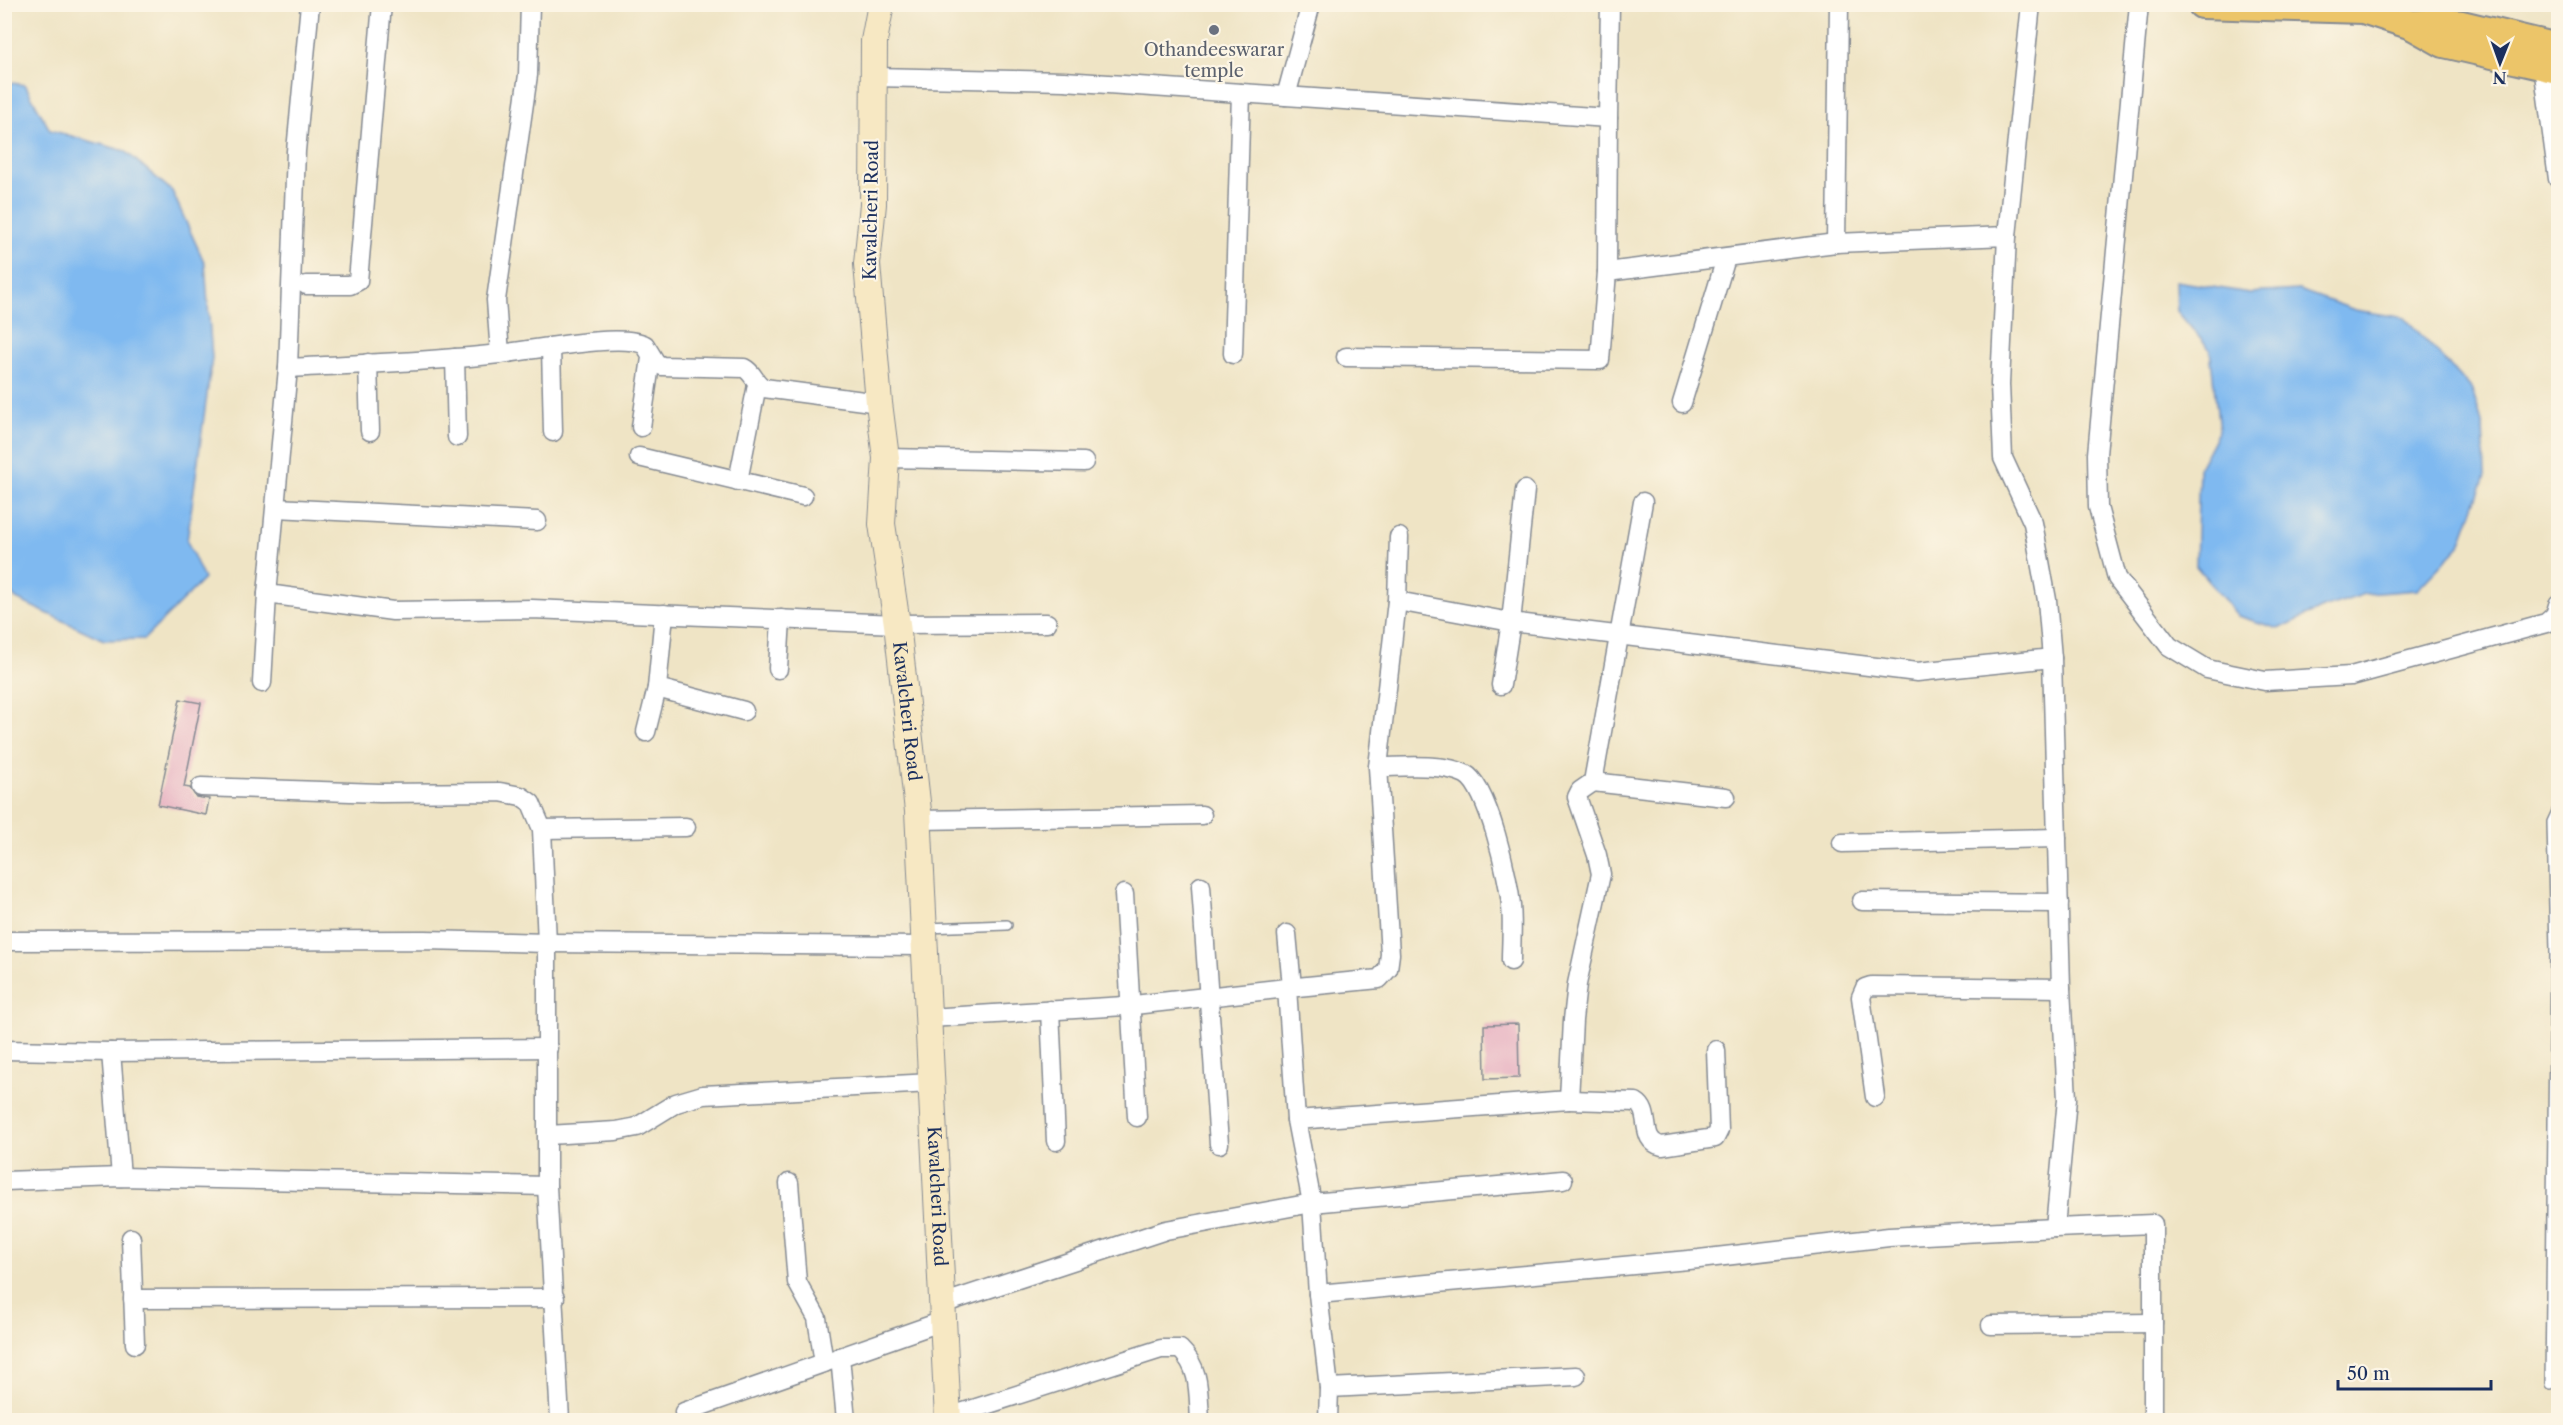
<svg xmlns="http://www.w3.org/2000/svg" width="2563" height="1425" font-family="'Libre Caslon Text',serif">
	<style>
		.water { fill: #7fb9f0; stroke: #4d74a7; stroke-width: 1.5 }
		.building { fill: #e6aec0 }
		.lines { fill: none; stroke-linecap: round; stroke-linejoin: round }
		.lane-casing { stroke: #858a92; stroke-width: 12 }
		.street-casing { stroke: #858a92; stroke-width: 21 }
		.secondary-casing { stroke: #858a92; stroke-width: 28 }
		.primary-casing { stroke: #858a92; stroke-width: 32 }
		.lane { stroke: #fff; stroke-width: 9 }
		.street { stroke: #fff; stroke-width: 18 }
		.secondary { stroke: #f7e8c3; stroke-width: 26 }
		.primary { stroke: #ecc569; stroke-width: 28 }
		.worship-dot { fill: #6b7280; stroke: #fcf5e5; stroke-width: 2 }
		.labels { text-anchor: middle; stroke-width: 4.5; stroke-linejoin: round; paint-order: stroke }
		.worship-label { font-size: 18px; fill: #5b616d; stroke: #fcf5e5 }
		.street-label { font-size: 18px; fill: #1b2f5e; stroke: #fcf5e5 }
	</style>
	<rect width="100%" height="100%" fill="#fcf5e5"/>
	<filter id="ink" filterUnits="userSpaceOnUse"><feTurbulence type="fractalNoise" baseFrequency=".0167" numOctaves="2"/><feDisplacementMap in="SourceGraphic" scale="12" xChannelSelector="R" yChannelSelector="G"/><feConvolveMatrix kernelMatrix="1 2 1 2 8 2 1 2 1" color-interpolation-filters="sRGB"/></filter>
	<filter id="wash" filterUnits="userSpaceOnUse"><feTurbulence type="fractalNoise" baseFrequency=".008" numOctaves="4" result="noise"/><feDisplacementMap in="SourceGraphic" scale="24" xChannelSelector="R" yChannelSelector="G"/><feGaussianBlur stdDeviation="1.35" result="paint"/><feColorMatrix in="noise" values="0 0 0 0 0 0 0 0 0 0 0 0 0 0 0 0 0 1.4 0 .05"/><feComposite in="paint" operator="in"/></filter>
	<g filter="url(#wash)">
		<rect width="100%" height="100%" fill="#efe4c5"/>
		<g class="water">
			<polygon points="5,82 25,85 50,130 125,151 172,191 205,264 212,358 187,541 204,579 144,639 104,640 16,599 5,586"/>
			<polygon points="2176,281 2249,293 2299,290 2355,310 2405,318 2472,389 2483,426 2485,476 2460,545 2417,590 2365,594 2320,609 2279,629 2238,616 2196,566 2199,468 2219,430 2210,350 2177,311"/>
		</g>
		<g id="blocks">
			<g class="building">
				<polygon points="180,699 201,703 184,787 190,788 196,797 209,799 206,815 158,805"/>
				<polygon points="1518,1024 1519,1078 1485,1079 1484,1025"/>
			</g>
		</g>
	</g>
	<g filter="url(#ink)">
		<use href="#blocks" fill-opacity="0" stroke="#858a92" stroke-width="1.5"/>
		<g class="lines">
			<g class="lane-casing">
				<g id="lane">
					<polyline points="2558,809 2552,822 2555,951 2558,951"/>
					<polyline points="926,928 1007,925"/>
					<polyline points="2550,1384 2555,951"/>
				</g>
			</g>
			<g class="street-casing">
				<g id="street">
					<polyline points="2139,4 2097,454 2098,507 2117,578 2169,646 2207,669 2265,681 2351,676 2546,623 2555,615 2558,605"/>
					<polyline points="2543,66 2558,179"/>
					<polyline points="873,77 1064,81 1608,118 1607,272"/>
					<polyline points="1286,96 1311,4"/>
					<polyline points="1608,118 1610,4"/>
					<polyline points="2007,236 2031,4"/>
					<polyline points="1836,243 1839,4"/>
					<polyline points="306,285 350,285 358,281 382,4"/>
					<polyline points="551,347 553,432"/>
					<polyline points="500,354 496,300 528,75 530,4"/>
					<polyline points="1233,354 1241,93"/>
					<polyline points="1346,357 1600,360 1607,272 1836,243 2007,236 2000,384 2003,458 2033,523 2047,600 2052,658 2061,988 2067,1099 2055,1228 2153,1224 2153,1420"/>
					<polyline points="455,358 457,437"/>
					<polyline points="368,363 370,431"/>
					<path d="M288,368c70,-4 141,-6 211,-14 30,-3 123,-22 146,-9l11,18 6,3 82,2c10,5 10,15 20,20l115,15"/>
					<polyline points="1682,403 1726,258"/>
					<polyline points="641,427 651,358"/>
					<polyline points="639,457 803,496"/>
					<polyline points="886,458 1084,462"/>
					<polyline points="738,481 757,385"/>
					<polyline points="1643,502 1593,782 1726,797"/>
					<polyline points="276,508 537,521"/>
					<polyline points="267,594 393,611 532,609 897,624 1047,623"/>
					<polyline points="1397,601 1511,622 1917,672 2052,658"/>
					<polyline points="664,614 657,688 744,711"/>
					<polyline points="778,669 781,619"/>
					<polyline points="262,683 267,594 288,368 296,151 310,4"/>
					<polyline points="1501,685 1511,622 1525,490"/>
					<polyline points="646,732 657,688"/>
					<path d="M1378,767c24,0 65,-4 87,7 23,11 44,106 46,132 2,18 0,37 0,55"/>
					<polyline points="201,787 380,793 500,792 521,796 531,803 542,829 547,943 547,1186 560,1420"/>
					<polyline points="919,820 1202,815"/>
					<polyline points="542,829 686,827"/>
					<polyline points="1842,843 2057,838"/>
					<polyline points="1201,886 1219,1144"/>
					<polyline points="1124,894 1137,1117"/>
					<polyline points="1862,901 2059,903"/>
					<polyline points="1287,934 1292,987"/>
					<polyline points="4,941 425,940 547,943 925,946"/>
					<polyline points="1050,1010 1056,1141"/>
					<polyline points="929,1018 1125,1006 1287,988"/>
					<polyline points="4,1050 111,1052 548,1048"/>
					<polyline points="111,1052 121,1177"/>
					<polyline points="1875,1097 1861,997 1865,988 1871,986 2061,988"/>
					<path d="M1569,1100l67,2c17,10 2,39 26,44l53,-8 4,-8 -3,-80"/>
					<polyline points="1296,1120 1569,1100 1573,1020 1577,984 1601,874 1597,855 1577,797 1580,791 1593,782"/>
					<polyline points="548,1135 616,1131 637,1127 676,1103 703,1095 932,1083"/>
					<polyline points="4,1181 121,1177 547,1186"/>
					<polyline points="789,1183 797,1282 817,1318 824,1363"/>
					<polyline points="131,1238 135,1344"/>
					<polyline points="1318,1294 1699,1259 1889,1237 2055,1228"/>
					<polyline points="133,1299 555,1298"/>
					<polyline points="942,1304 1166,1230 1312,1203 1563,1180"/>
					<polyline points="1991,1325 2153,1323"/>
					<polyline points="840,1357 846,1420"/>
					<polyline points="1329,1388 1576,1376"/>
					<polyline points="684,1412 943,1321"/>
					<path d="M948,1417l213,-68h19c21,20 18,44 20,71"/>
					<polyline points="1328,1420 1329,1388 1318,1294 1312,1203 1296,1120 1287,988 1379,979 1388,969 1390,954 1378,767 1397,601 1399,537"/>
				</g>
			</g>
			<g class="secondary-casing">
				<g id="secondary">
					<path id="s1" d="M881,4l-7,37 -1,163 -6,60 12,139 7,55 -4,66 15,100 21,187 30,609"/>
				</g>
			</g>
			<g class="primary-casing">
				<g id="primary">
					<polyline points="2202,4 2363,9 2412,25 2444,43 2558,69"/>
					<polyline points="2412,25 2441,23 2462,25 2558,48"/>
				</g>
			</g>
			<use href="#lane" class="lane"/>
			<use href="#street" class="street"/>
			<use href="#secondary" class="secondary"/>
			<use href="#primary" class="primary"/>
		</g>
	</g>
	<circle class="worship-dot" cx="1214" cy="30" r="6"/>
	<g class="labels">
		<g class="worship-label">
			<text x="1214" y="56">Othandeeswarar<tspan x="1214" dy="21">temple</tspan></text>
		</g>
		<g class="street-label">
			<text transform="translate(871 210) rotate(-89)" y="6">Kavalcheri Road</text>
			<text dy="6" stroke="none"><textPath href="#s1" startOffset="711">Kavalcheri Road</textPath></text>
			<text dy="6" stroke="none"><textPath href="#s1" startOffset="1197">Kavalcheri Road</textPath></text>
		</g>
	</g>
	<rect width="2563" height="1425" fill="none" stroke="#fcf5e5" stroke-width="24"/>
	<g transform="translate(2500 63) rotate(181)" stroke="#fcf5e5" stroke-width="4.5" paint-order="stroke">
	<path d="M0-4.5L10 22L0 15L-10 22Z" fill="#1b2f5e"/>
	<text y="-9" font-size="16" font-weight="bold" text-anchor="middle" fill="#1b2f5e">N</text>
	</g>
	<path d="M2338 1380v9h153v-9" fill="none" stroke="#1b2f5e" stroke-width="3"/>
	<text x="2347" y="1380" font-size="18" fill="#1b2f5e" stroke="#fcf5e5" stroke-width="4.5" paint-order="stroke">50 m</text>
</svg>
